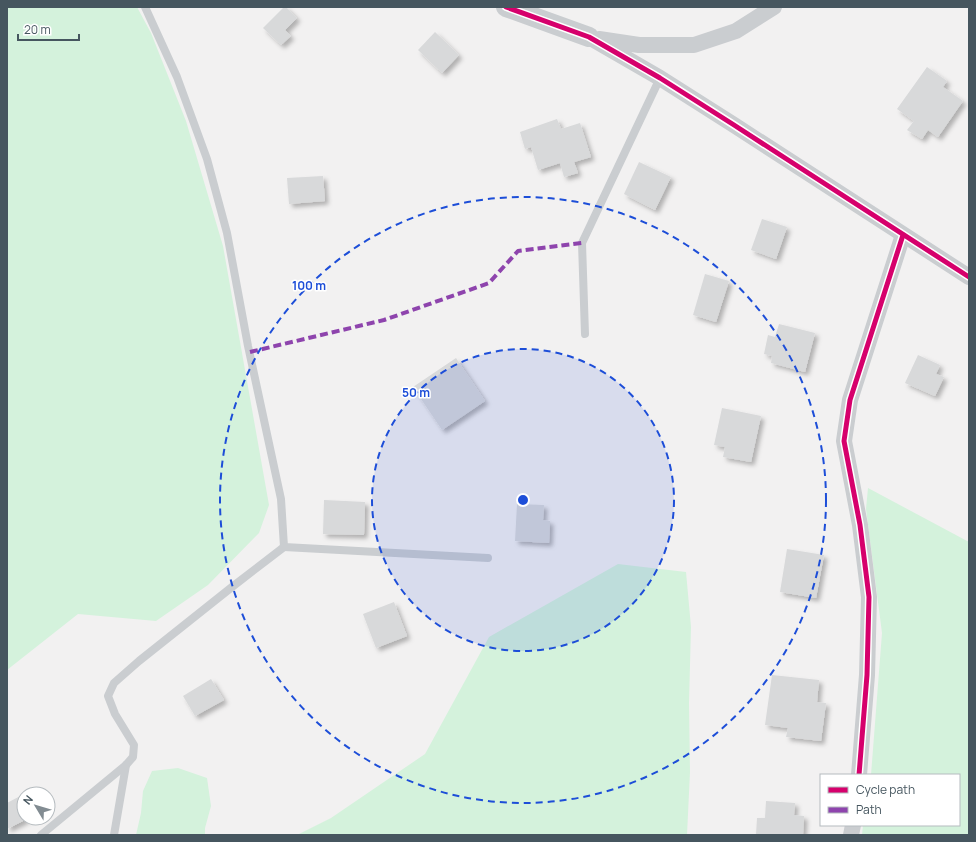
<svg xmlns="http://www.w3.org/2000/svg" width="976" height="842" font-family="Manrope,sans-serif">
	<style>
		.green { fill: #d4f2dc }
		.building { fill: #d8d9da; filter: url(#shadow) }
		.lines { fill: none; stroke-linecap: round; stroke-linejoin: round }
		.service { stroke: #cacdd0; stroke-width: 8 }
		.minor { stroke: #cacdd0; stroke-width: 16 }
		.tertiary { stroke: #cacdd0; stroke-width: 20 }
		.quiet { stroke: #8e44ad; stroke-width: 4; stroke-dasharray: 8 4; stroke-linecap: butt }
		.cycleway-casing { stroke: #fff; stroke-width: 8 }
		.cycleway { stroke: #d6006c; stroke-width: 5 }
		.ring { fill: none; stroke: #1d4ed8; stroke-width: 2; stroke-dasharray: 7 5 }
		.centre { fill: #1d4ed8; stroke: #fff; stroke-width: 2 }
		.ring-label { font-size: 12px; text-anchor: middle; font-weight: bold; fill: #1d4ed8; stroke: #fff; stroke-width: 3; stroke-linejoin: round; paint-order: stroke }
	</style>
	<defs>
		<filter id="shadow"><feDropShadow dx="3.5" dy="3.5" stdDeviation="2" flood-color="#0004"/></filter>
	</defs>
	<rect width="100%" height="100%" fill="#f2f1f1"/>
	<g class="green">
		<polygon points="7,7 137,7 151,33 186,121 223,246 269,505 259,533 208,585 156,621 78,614 7,670"/>
		<polygon points="868,488 969,542 969,835 862,835 863,825 959,825 959,775 871,775 882,633 866,509"/>
		<polygon points="618,564 686,572 691,627 689,703 690,772 687,835 297,835 331,818 425,754 489,637"/>
		<polygon points="178,768 207,778 211,806 205,828 205,835 136,835 141,813 143,791 152,771"/>
	</g>
	<g class="building">
		<polygon points="284,7 286,7 297,18 285,30 291,36 281,45 263,28"/>
		<polygon points="435,32 459,55 442,73 418,50"/>
		<polygon points="927,67 947,81 943,87 963,101 938,137 928,130 922,139 907,130 914,121 897,109"/>
		<polygon points="557,119 561,129 580,123 591,157 574,162 578,173 564,177 560,163 538,170 531,147 525,149 520,132"/>
		<polygon points="639,162 671,177 655,210 624,194"/>
		<polygon points="323,176 325,201 289,204 287,178"/>
		<polygon points="762,219 787,227 776,259 751,250"/>
		<polygon points="705,274 729,281 716,322 693,315"/>
		<polygon points="779,324 815,333 805,372 771,363 772,356 764,354 768,335 775,337"/>
		<polygon points="918,355 940,365 936,374 944,377 935,396 905,383"/>
		<polygon points="456,358 485,401 442,430 413,387"/>
		<polygon points="722,408 761,416 751,462 723,457 725,447 714,445"/>
		<polygon points="324,500 365,502 364,535 323,534"/>
		<polygon points="517,504 544,505 543,520 550,521 549,543 515,541"/>
		<polygon points="787,549 824,555 816,598 780,592"/>
		<polygon points="394,602 407,636 376,648 363,614"/>
		<polygon points="772,675 819,680 817,702 826,703 821,741 786,737 788,728 765,725"/>
		<polygon points="211,679 224,700 195,716 183,696"/>
		<polygon points="24,794 24,818 29,818 7,829 7,803"/>
		<polygon points="766,801 795,803 794,815 804,816 803,835 756,835 757,818 765,818"/>
	</g>
	<g class="lines">
		<g class="service">
			<polyline points="145,7 177,77 207,159 227,233 248,346 281,499 284,547 488,558"/>
			<polyline points="585,334 582,243 660,78"/>
			<polyline points="41,835 126,765 133,757 134,745 115,714 108,696 114,683 139,661 232,587 284,547"/>
			<polyline points="114,835 126,765"/>
		</g>
		<g class="minor">
			<polyline points="589,37 660,78 734,125 969,277"/>
			<polyline points="599,39 639,45 694,45 736,31 774,7"/>
			<polyline points="859,775 867,675 869,597 860,525 844,441 850,400 903,235"/>
			<polyline points="851,835 853,825"/>
		</g>
		<polyline class="tertiary" points="506,7 589,37"/>
		<polyline class="quiet" points="250,352 384,320 489,283 518,251 582,243"/>
		<g class="cycleway-casing">
			<g id="cycleway">
				<polyline points="506,7 589,37 660,78 734,125 969,277"/>
				<polyline points="859,775 867,675 869,597 860,525 844,441 850,400 903,235"/>
			</g>
		</g>
		<use href="#cycleway" class="cycleway"/>
	</g>
	<circle cx="523" cy="500" r="151" fill="#1d4ed8" fill-opacity=".12"/>
	<g class="ring">
		<circle cx="523" cy="500" r="151"/>
		<circle cx="523" cy="500" r="303"/>
	</g>
	<circle cx="523" cy="500" r="6" class="centre"/>
	<g class="ring-label">
		<text x="309" y="290">100 m</text>
		<text x="416" y="397">50 m</text>
	</g>
	<rect width="976" height="842" fill="none" stroke="#46565f" stroke-width="16"/>
	<rect x="820" y="774" width="140" height="52" fill="#ffffff" stroke="#b5bbbf"/>
	<rect x="828" y="787" width="20" height="6" fill="#d6006c" stroke="#b5bbbf"/>
	<text x="856" y="794" font-size="12" fill="#46565f">Cycle path</text>
	<rect x="828" y="807" width="20" height="6" fill="#8e44ad" stroke="#b5bbbf"/>
	<text x="856" y="814" font-size="12" fill="#46565f">Path</text>
	<g transform="translate(36 806) rotate(308)"><circle r="19" fill="#ffffff" stroke="#b5bbbf"/>
	<path d="M0-3L7 15L0 10L-7 15Z" fill="#828c92"/>
	<text y="-6" font-size="11" font-weight="bold" text-anchor="middle" fill="#46565f">N</text>
	</g>
	<path d="M18 34v6h61v-6" fill="none" stroke="#46565f" stroke-width="2"/>
	<text x="24" y="34" font-size="12" fill="#46565f" stroke="#ffffff" stroke-width="3" paint-order="stroke">20 m</text>
</svg>
